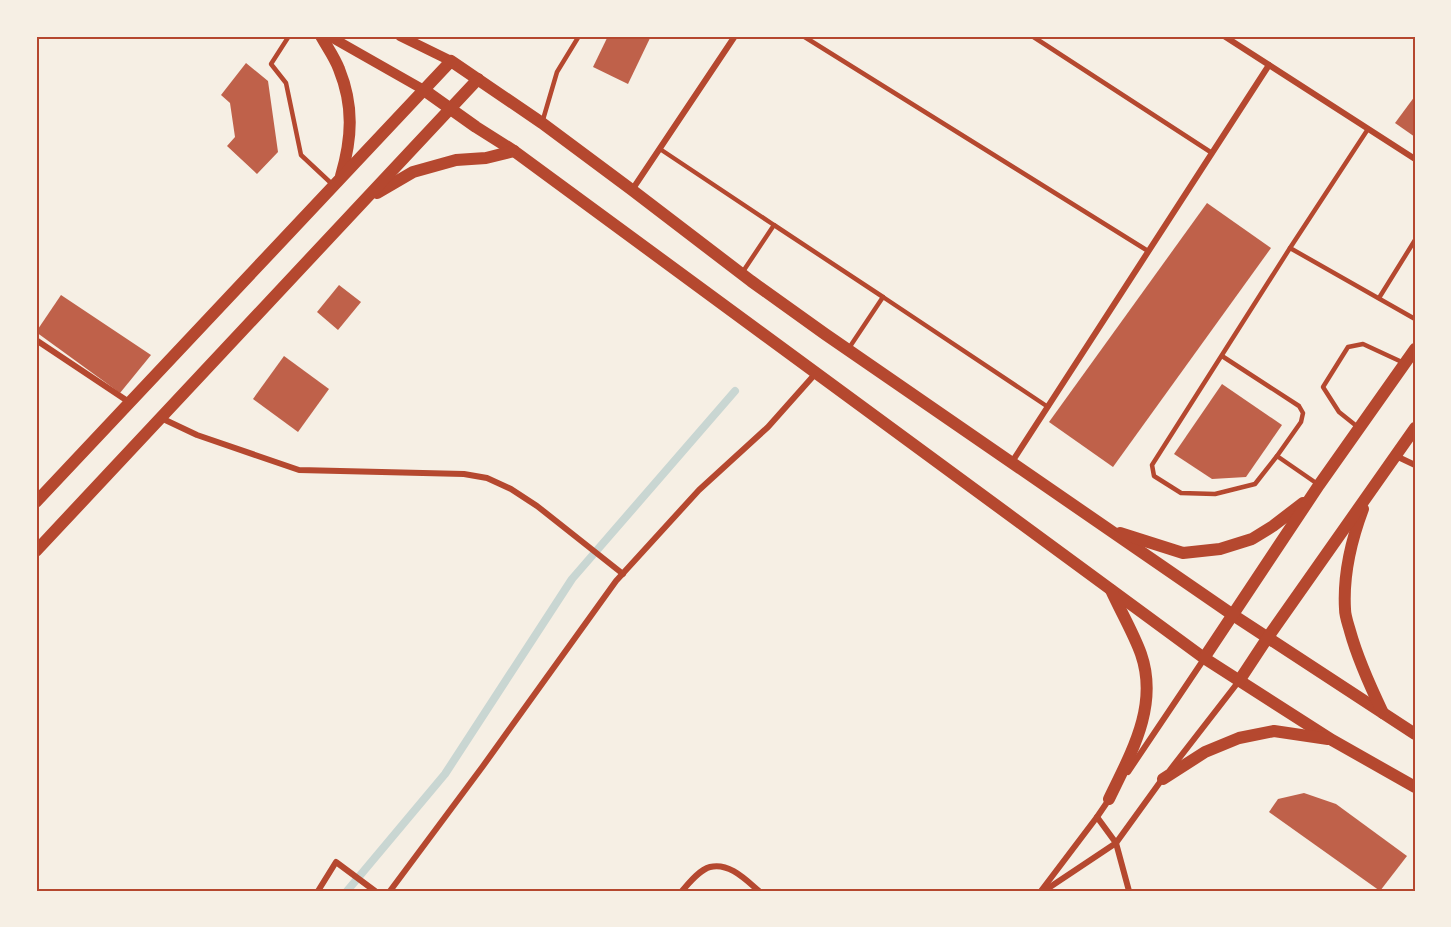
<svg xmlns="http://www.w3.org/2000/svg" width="1451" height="927" font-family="Mulish,sans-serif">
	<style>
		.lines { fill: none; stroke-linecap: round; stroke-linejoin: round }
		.stream { stroke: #c9d6d2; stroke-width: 8 }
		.building { fill: #bf614a }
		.service { stroke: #b5482f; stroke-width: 4.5 }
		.minor { stroke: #b5482f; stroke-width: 6 }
		.tertiary { stroke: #b5482f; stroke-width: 10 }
		.secondary { stroke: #b5482f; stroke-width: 12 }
		.neatline { fill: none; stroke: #b5482f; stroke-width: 2 }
	</style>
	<rect width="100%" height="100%" fill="#f6efe4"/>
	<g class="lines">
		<polyline class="stream" points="347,891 445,774 572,579 735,391"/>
	</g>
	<g class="building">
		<polygon points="608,36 651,36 628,84 593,67"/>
		<polygon points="246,63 268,81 278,152 257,174 227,146 235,137 230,103 221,95"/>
		<polygon points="1415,96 1415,137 1395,123"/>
		<polygon points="1207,203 1271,248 1113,467 1049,422"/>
		<polygon points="339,285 361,302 338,330 317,312"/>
		<polygon points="61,295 151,355 120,393 36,332"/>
		<polygon points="284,356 329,389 298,432 253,399"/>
		<polygon points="1222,384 1282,425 1246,477 1212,479 1174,454"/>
		<polygon points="1304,793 1336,804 1407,856 1380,891 1269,812 1278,799"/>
	</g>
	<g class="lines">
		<g class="service">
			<polyline points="289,36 271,64 286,83 301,155 332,184"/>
			<polyline points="803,36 1148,251"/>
			<polyline points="1032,36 1212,153"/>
			<polyline points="542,123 557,72 579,36"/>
			<polyline points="660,149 774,225 742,273"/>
			<polyline points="774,225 883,297"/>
			<polyline points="1290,248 1415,319"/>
			<polyline points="1379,298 1415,240"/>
			<polyline points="849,348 883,297 1048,407"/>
			<polyline points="1222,356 1299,406 1303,413 1301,422 1277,456"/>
			<polyline points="1359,428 1339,412 1323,387 1348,347 1363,344 1404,363"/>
			<polyline points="1319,485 1277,456 1255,484 1215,494 1181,493 1154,476 1152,465 1290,248 1368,129"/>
		</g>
		<g class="minor">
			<polyline points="1224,36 1415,159"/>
			<polyline points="1365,36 1385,36"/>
			<polyline points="632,190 735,36"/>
			<polyline points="36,340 129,402"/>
			<polyline points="161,418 197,435 299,470 464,474 487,478 511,489 537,506 623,574"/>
			<polyline points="1396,456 1415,465"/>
			<polyline points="1012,462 1269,65"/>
			<polyline points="1170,770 1239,681"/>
			<polyline points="1128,772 1204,659"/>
			<polyline points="1097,817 1116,843 1129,891"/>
			<polyline points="318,891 336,862 375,891"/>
			<polyline points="390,891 483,766 616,581 699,490 768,427 816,373"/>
			<path d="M682,891c7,-8 17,-21 28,-24 19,-5 36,13 49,24"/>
			<polyline points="1041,891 1097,817 1110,798"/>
			<polyline points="1044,891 1116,843 1163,778"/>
		</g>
		<g class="tertiary">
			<polyline points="329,36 424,90"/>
			<polyline points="400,36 451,61"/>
		</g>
		<g class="secondary">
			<path d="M321,36c6,11 14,22 18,33 15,37 13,69 2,107"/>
			<polyline points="424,90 476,127 514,151 1204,658 1332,740 1415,787"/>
			<polyline points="377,193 413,172 456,160 486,158 514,151"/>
			<polyline points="36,502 451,61 542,123 632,190 751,281 825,334 1233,615 1415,734"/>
			<path d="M1363,509c-12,32 -20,65 -18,100 0,7 3,15 5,22 8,29 20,55 33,82"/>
			<polyline points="1120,533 1183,553 1220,549 1252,539 1273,526 1303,503"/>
			<polyline points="36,551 478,79"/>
			<polyline points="1204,658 1319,485 1415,349"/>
			<polyline points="1239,681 1268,637 1415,428"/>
			<polyline points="1163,779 1205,752 1239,738 1274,731 1328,739"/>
			<path d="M1109,799c22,-46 50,-93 32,-145 -7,-20 -21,-44 -30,-64"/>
		</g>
	</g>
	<rect width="1451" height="927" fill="none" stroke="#f6efe4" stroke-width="75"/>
	<rect x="38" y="38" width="1376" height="852" class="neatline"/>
</svg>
